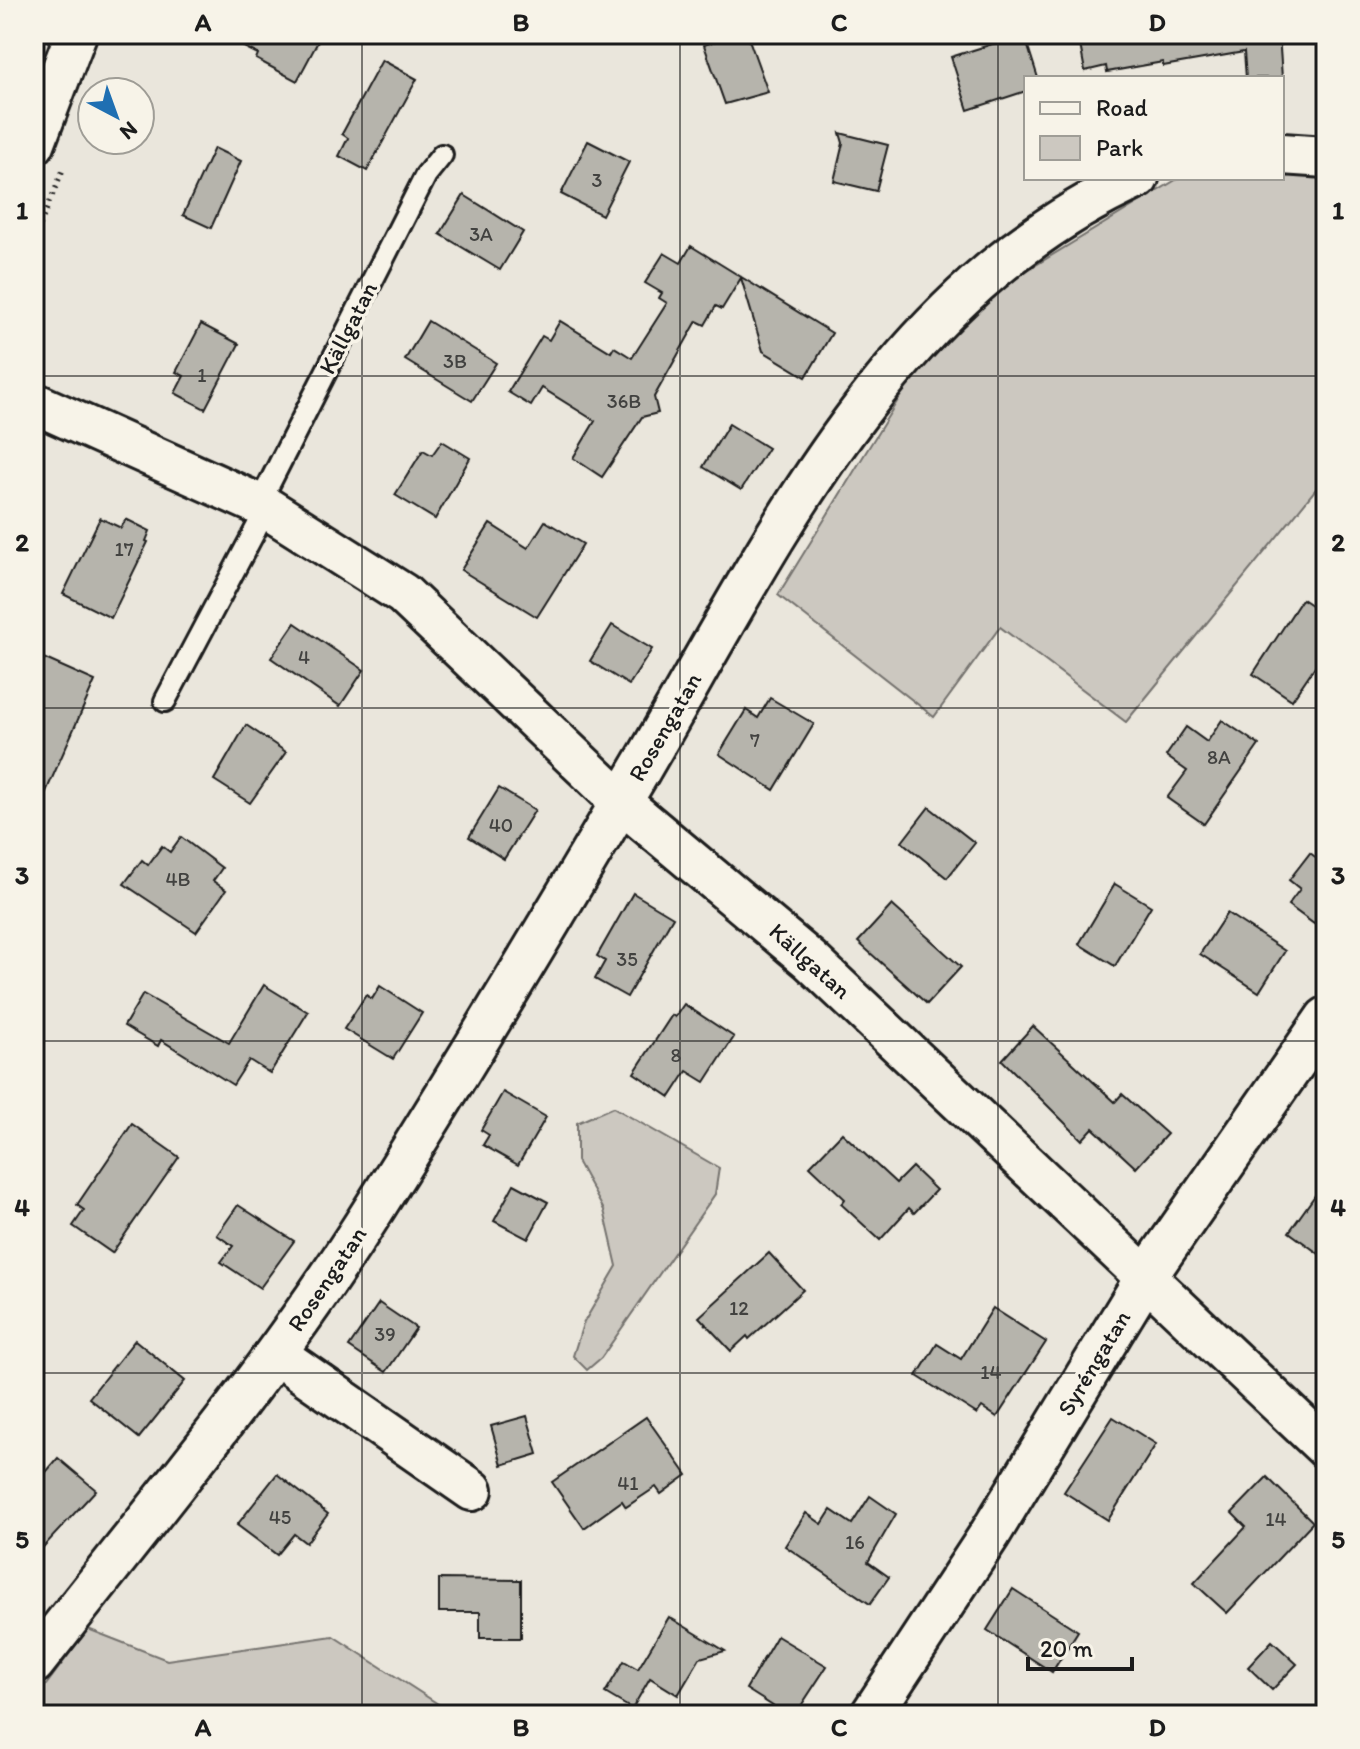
<svg xmlns="http://www.w3.org/2000/svg" width="1360" height="1749" font-family="Itim,sans-serif">
	<style>
		.built { fill: #dad7ce }
		.green { fill: #ccc8c0; stroke: #74726e; stroke-width: 2 }
		.building { fill: #b6b4ac; stroke: #1c1c1c; stroke-width: 2 }
		.lines { fill: none; stroke-linecap: round; stroke-linejoin: round }
		.lane-casing { stroke: #1c1c1c; stroke-width: 26 }
		.street-casing { stroke: #1c1c1c; stroke-width: 46 }
		.path { stroke: #1c1c1c; stroke-width: 5; stroke-dasharray: 2 6; stroke-linecap: butt }
		.lane { stroke: #f7f3e8; stroke-width: 20 }
		.street { stroke: #f7f3e8; stroke-width: 40 }
		.grid { fill: none; stroke: #1c1c1c; stroke-width: 2; stroke-opacity: 0.55 }
		.labels { text-anchor: middle; stroke-width: 7; stroke-linejoin: round; paint-order: stroke }
		.number-label { font-size: 20px; fill: #424240 }
		.street-label { font-size: 24px; fill: #1c1c1c; stroke: #f7f3e8 }
		.neatline { fill: none; stroke: #1c1c1c; stroke-width: 3 }
		.grid-label { font-size: 26px; text-anchor: middle; font-weight: bold; fill: #1c1c1c }
	</style>
	<rect width="100%" height="100%" fill="#eae6dc"/>
	<filter id="ink" filterUnits="userSpaceOnUse"><feTurbulence type="fractalNoise" baseFrequency=".0125" numOctaves="2"/><feDisplacementMap in="SourceGraphic" scale="16" xChannelSelector="R" yChannelSelector="G"/><feConvolveMatrix kernelMatrix="1 2 1 2 8 2 1 2 1" color-interpolation-filters="sRGB"/></filter>
	<g filter="url(#ink)">
		<polygon class="built" points="34,34 64,34 34,100"/>
		<g class="green">
			<polygon points="1313,172 1326,177 1326,462 1320,484 1126,722 1000,627 934,717 778,595 914,374 975,302 1179,178 1282,178 1282,173"/>
			<polygon points="613,1107 719,1168 715,1194 601,1358 587,1370 573,1356 583,1324 617,1266 604,1210 577,1161 577,1123"/>
			<polygon points="88,1629 167,1660 333,1636 455,1715 34,1715 34,1701"/>
		</g>
		<g class="building">
			<polygon points="218,34 322,34 297,81 256,59 258,54"/>
			<polygon points="735,34 747,34 768,92 725,104 704,45"/>
			<polygon points="1024,34 1038,78 1026,78 1026,91 968,110 951,57"/>
			<polygon points="1078,34 1279,34 1282,78 1246,78 1244,52 1163,66 1163,62 1107,72 1106,66 1085,71"/>
			<polygon points="382,60 417,79 367,171 339,156 348,138 342,134"/>
			<polygon points="840,133 888,145 876,191 834,181 843,143"/>
			<polygon points="588,141 629,162 602,215 561,194"/>
			<polygon points="214,148 241,161 211,228 183,215"/>
			<polygon points="464,195 523,232 500,270 440,234"/>
			<polygon points="691,246 832,333 806,377 763,351 741,278 722,309 716,306 705,325 697,321 654,397 658,413 642,417 602,477 573,458 595,421 542,388 531,406 508,392 542,336 549,340 560,321 611,352 614,347 632,358 667,303 659,298 662,293 645,283 664,253 681,263"/>
			<polygon points="428,321 496,363 472,401 405,360"/>
			<polygon points="201,324 239,344 205,409 175,393 184,376 176,372"/>
			<polygon points="729,424 768,448 741,490 703,467"/>
			<polygon points="442,441 470,458 435,519 395,495 423,450 432,455"/>
			<polygon points="100,518 121,528 126,519 150,531 146,541 148,542 111,618 63,594"/>
			<polygon points="545,521 583,544 537,617 461,570 490,524 528,548"/>
			<polygon points="1302,599 1326,615 1326,650 1292,700 1253,674"/>
			<polygon points="295,623 364,670 340,706 271,658"/>
			<polygon points="612,625 652,649 629,685 590,661"/>
			<polygon points="41,657 95,681 34,819 34,674"/>
			<polygon points="770,698 814,724 774,790 719,754 746,710 758,718"/>
			<polygon points="1222,720 1259,745 1204,824 1167,798 1187,771 1166,756 1186,727 1207,742"/>
			<polygon points="246,725 286,752 250,803 214,780"/>
			<polygon points="499,788 535,810 504,859 469,837"/>
			<polygon points="929,807 975,843 947,878 902,842"/>
			<polygon points="181,837 222,868 213,881 226,890 196,932 124,884 142,860 148,865 162,846 170,852"/>
			<polygon points="1310,853 1321,861 1326,854 1326,908 1314,924 1288,905 1300,889 1289,880"/>
			<polygon points="1115,884 1151,906 1115,966 1079,944"/>
			<polygon points="633,893 673,917 627,997 595,979 605,961 597,956"/>
			<polygon points="892,905 961,967 927,1004 858,942"/>
			<polygon points="1227,913 1285,951 1259,992 1200,954"/>
			<polygon points="264,985 308,1012 270,1073 249,1060 233,1085 161,1040 158,1046 124,1026 143,994 229,1043"/>
			<polygon points="380,986 422,1013 393,1059 344,1029 366,995 372,999"/>
			<polygon points="684,1004 734,1037 705,1082 687,1071 670,1097 634,1073 672,1015 675,1017"/>
			<polygon points="1033,1026 1115,1102 1122,1094 1167,1134 1136,1168 1093,1128 1082,1140 1002,1060"/>
			<polygon points="503,1092 546,1117 518,1165 483,1145 489,1135 481,1130"/>
			<polygon points="132,1124 179,1157 112,1253 73,1226 84,1210 77,1205"/>
			<polygon points="842,1133 896,1183 912,1167 936,1190 914,1213 909,1208 880,1240 841,1204 845,1199 810,1166"/>
			<polygon points="1326,1180 1326,1259 1289,1232"/>
			<polygon points="514,1184 548,1202 528,1239 494,1221"/>
			<polygon points="238,1205 294,1241 260,1288 221,1262 233,1246 217,1235"/>
			<polygon points="769,1253 803,1290 749,1339 747,1336 731,1351 699,1317"/>
			<polygon points="379,1303 416,1328 386,1372 349,1347"/>
			<polygon points="993,1308 1046,1342 997,1417 982,1407 977,1414 917,1376 937,1344 961,1359"/>
			<polygon points="135,1340 185,1381 139,1438 89,1398"/>
			<polygon points="527,1416 538,1454 502,1465 491,1426"/>
			<polygon points="646,1417 687,1475 661,1494 656,1487 626,1507 622,1501 584,1528 552,1482"/>
			<polygon points="1113,1417 1156,1444 1108,1520 1064,1492"/>
			<polygon points="58,1458 96,1490 34,1557 34,1486"/>
			<polygon points="277,1474 328,1514 306,1543 294,1534 277,1555 237,1525"/>
			<polygon points="1267,1477 1313,1522 1227,1613 1194,1583 1246,1527 1232,1513"/>
			<polygon points="870,1496 896,1514 868,1562 889,1577 870,1604 785,1546 806,1513 822,1524 831,1510 852,1524"/>
			<polygon points="439,1579 521,1580 521,1638 480,1638 480,1612 439,1612"/>
			<polygon points="1013,1589 1078,1631 1052,1672 987,1630"/>
			<polygon points="669,1617 725,1651 700,1658 678,1695 650,1678 632,1709 605,1693 624,1661 638,1669"/>
			<polygon points="777,1636 827,1666 795,1715 787,1715 746,1689"/>
			<polygon points="1272,1641 1297,1664 1272,1690 1248,1667"/>
		</g>
		<g class="lines">
			<g class="lane-casing">
				<g id="lane">
					<polyline points="259,504 426,175 442,155"/>
					<polyline points="165,701 267,508"/>
				</g>
			</g>
			<g class="street-casing">
				<g id="street">
					<polyline points="34,144 76,34"/>
					<polyline points="1282,154 1326,157"/>
					<polyline points="34,403 267,508 403,594 621,802 810,960 1326,1448"/>
					<polyline points="276,1354 472,1490"/>
					<path d="M34,1663c113,-145 234,-287 333,-443 94,-148 184,-299 273,-450 132,-225 247,-478 498,-592"/>
					<polyline points="871,1715 990,1534 1146,1277 1326,1018"/>
				</g>
			</g>
			<polyline class="path" points="34,240 63,170"/>
			<use href="#lane" class="lane"/>
			<use href="#street" class="street"/>
		</g>
	</g>
	<path class="grid" d="M362,34v1681M680,34v1681M998,34v1681M34,376h1292M34,708h1292M34,1041h1292M34,1373h1292"/>
	<g class="labels">
		<g class="number-label">
			<text x="597" y="187">3</text>
			<text x="481" y="241">3A</text>
			<text x="455" y="368">3B</text>
			<text x="202" y="382">1</text>
			<text x="624" y="408">36B</text>
			<text x="124" y="556">17</text>
			<text x="304" y="664">4</text>
			<text x="755" y="747">7</text>
			<text x="1219" y="764">8A</text>
			<text x="501" y="832">40</text>
			<text x="178" y="886">4B</text>
			<text x="627" y="966">35</text>
			<text x="676" y="1062">8</text>
			<text x="739" y="1315">12</text>
			<text x="385" y="1341">39</text>
			<text x="991" y="1379">14</text>
			<text x="628" y="1490">41</text>
			<text x="280" y="1524">45</text>
			<text x="1276" y="1526">14</text>
			<text x="855" y="1549">16</text>
		</g>
		<g class="street-label">
			<text transform="translate(348 328) rotate(-63)" y="8">Källgatan</text>
			<text transform="translate(665 727) rotate(-60)" y="8">Rosengatan</text>
			<text transform="translate(810 961) rotate(42)" y="8">Källgatan</text>
			<text transform="translate(327 1279) rotate(-56)" y="8">Rosengatan</text>
			<text transform="translate(1094 1363) rotate(-59)" y="8">Syréngatan</text>
		</g>
	</g>
	<rect width="1360" height="1749" fill="none" stroke="#f7f3e8" stroke-width="88"/>
	<rect x="1024" y="76" width="260" height="104" fill="#f7f3e8" stroke="#9f9d96" stroke-width="2"/>
	<rect x="1040" y="102" width="40" height="12" fill="#f7f3e8" stroke="#9f9d96" stroke-width="2"/>
	<text x="1096" y="116" font-size="24" fill="#1c1c1c">Road</text>
	<rect x="1040" y="136" width="40" height="24" fill="#ccc8c0" stroke="#9f9d96" stroke-width="2"/>
	<text x="1096" y="156" font-size="24" fill="#1c1c1c">Park</text>
	<g transform="translate(116 116) rotate(139)"><circle r="38" fill="#f7f3e8" stroke="#9f9d96" stroke-width="2"/>
	<path d="M0-6L14 30L0 20L-14 30Z" fill="#1f6fb2"/>
	<text y="-12" font-size="22" font-weight="bold" text-anchor="middle" fill="#1c1c1c">N</text>
	</g>
	<path d="M1028 1657v12h104v-12" fill="none" stroke="#1c1c1c" stroke-width="4"/>
	<text x="1040" y="1657" font-size="24" fill="#1c1c1c" stroke="#f7f3e8" stroke-width="6" paint-order="stroke">20 m</text>
	<rect x="44" y="44" width="1272" height="1661" class="neatline"/>
	<g class="grid-label">
		<text x="203" y="31">A</text>
		<text x="521" y="31">B</text>
		<text x="839" y="31">C</text>
		<text x="1157" y="31">D</text>
		<text x="22" y="219">1</text>
		<text x="1338" y="219">1</text>
		<text x="22" y="551">2</text>
		<text x="1338" y="551">2</text>
		<text x="22" y="884">3</text>
		<text x="1338" y="884">3</text>
		<text x="22" y="1216">4</text>
		<text x="1338" y="1216">4</text>
		<text x="22" y="1548">5</text>
		<text x="1338" y="1548">5</text>
		<text x="203" y="1736">A</text>
		<text x="521" y="1736">B</text>
		<text x="839" y="1736">C</text>
		<text x="1157" y="1736">D</text>
	</g>
</svg>
